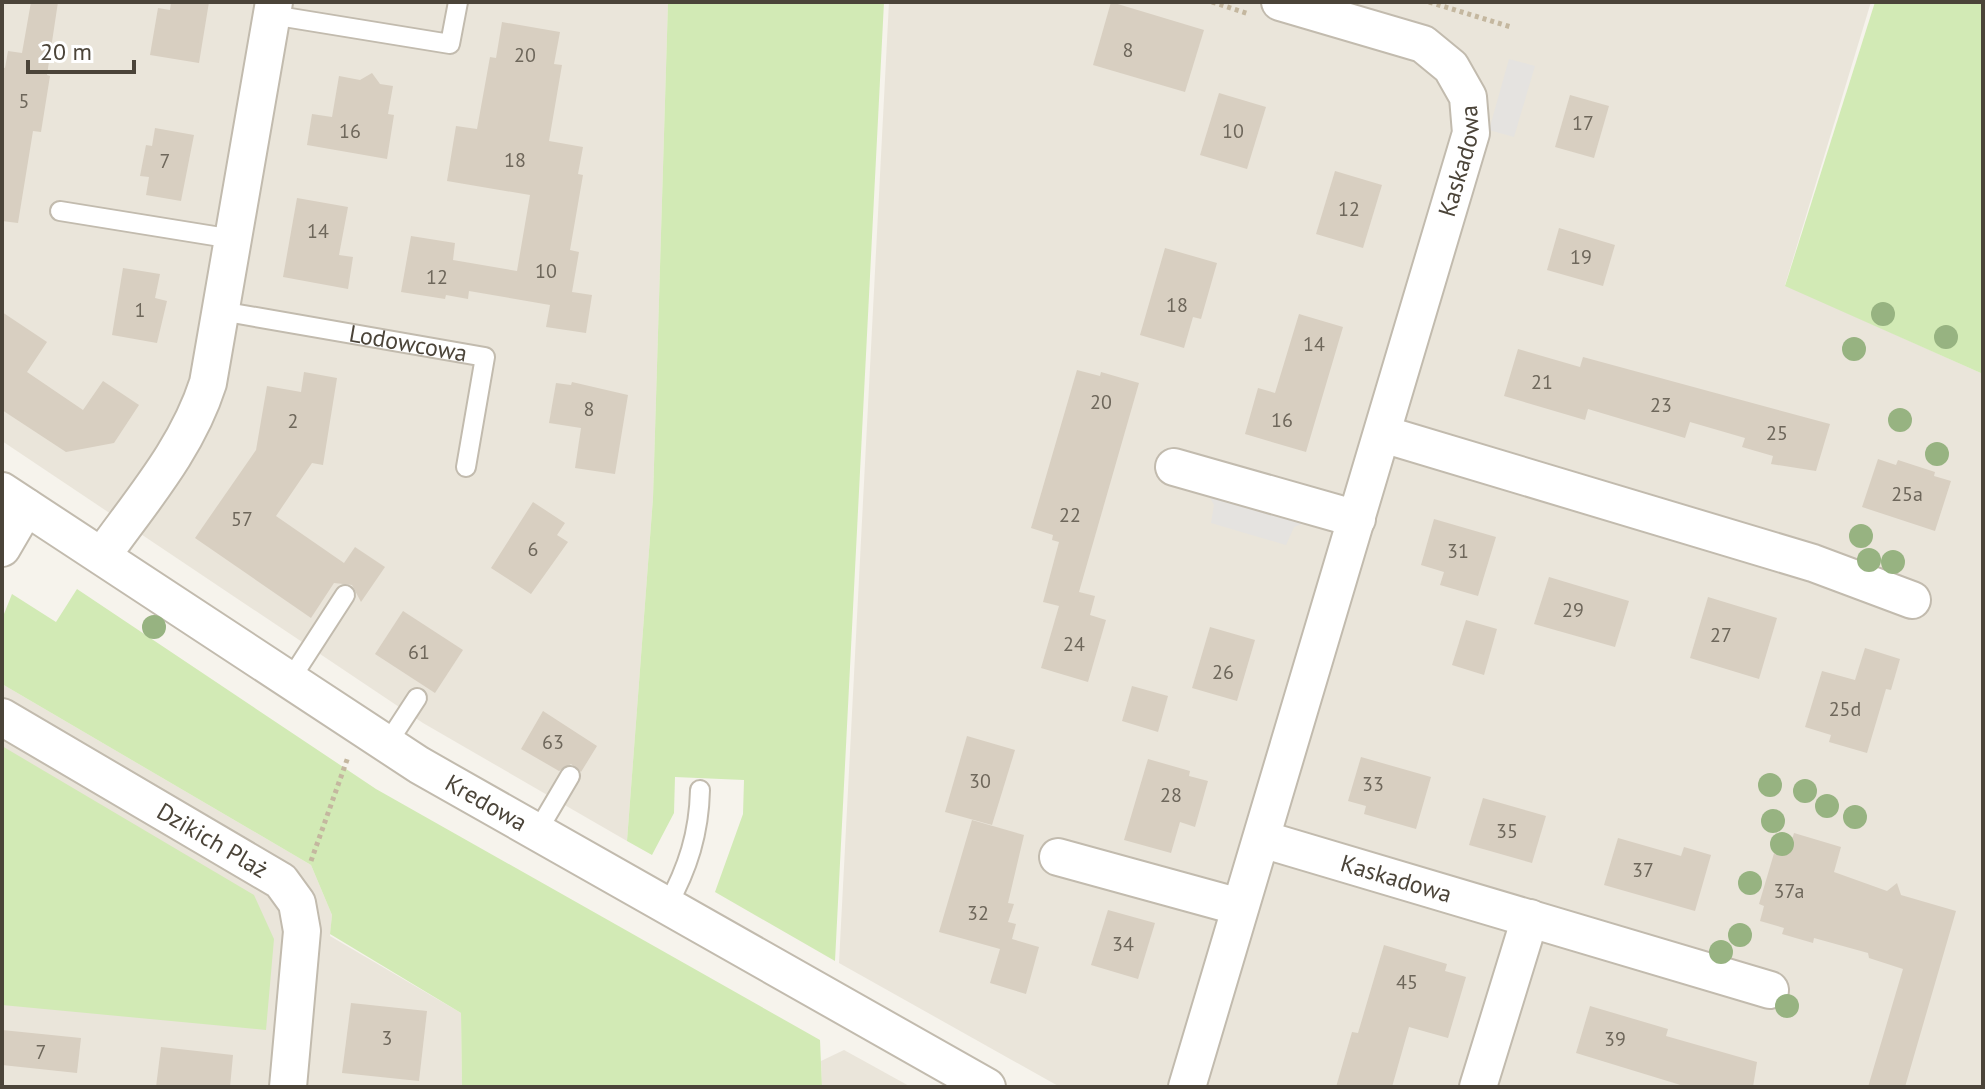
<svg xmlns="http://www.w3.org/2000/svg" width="1985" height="1089" font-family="'PT Sans',sans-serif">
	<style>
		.residential { fill: #eae5da }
		.green { fill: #d2eab5 }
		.parking { fill: #e5e3e0 }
		.building { fill: #d8cfc1 }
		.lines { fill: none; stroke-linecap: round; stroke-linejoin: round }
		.lane-casing { stroke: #c2bbae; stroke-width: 22 }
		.street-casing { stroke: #c2bbae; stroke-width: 40 }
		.path { stroke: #c4b79f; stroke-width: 5; stroke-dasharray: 4 4; stroke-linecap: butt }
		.lane { stroke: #fff; stroke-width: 18 }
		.street { stroke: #fff; stroke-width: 36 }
		.tree { fill: #97b381 }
		.labels { text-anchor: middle; stroke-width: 7; stroke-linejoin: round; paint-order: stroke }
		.number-label { font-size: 20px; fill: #6e675b }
		.street-label { font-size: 24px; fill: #4b4439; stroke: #fff }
	</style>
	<rect width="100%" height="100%" fill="#f6f3ec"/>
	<g class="residential">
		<polygon points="2,2 668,2 653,498 627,841 423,723 2,441"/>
		<polygon points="889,2 1871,2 1785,285 1983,374 1983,1087 1060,1087 839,963"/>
		<polygon points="2,684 311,865 332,915 330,936 461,1013 462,1087 2,1087"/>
		<polygon points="844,1050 911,1087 822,1087 821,1061"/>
	</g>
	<g class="green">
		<polygon points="668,2 884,2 835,961 715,892 743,814 744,780 675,777 674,813 652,855 627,841 653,498"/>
		<polygon points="1875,2 1983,2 1983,374 1785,286"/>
		<polygon points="77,589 376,789 820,1040 822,1087 462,1087 461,1013 330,934 332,915 311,865 2,684 2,619 12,594 56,622"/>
		<polygon points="2,746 254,895 274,939 266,1030 2,1005"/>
	</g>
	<g class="parking">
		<polygon points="1509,59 1535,66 1514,137 1489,130"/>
		<polygon points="1208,494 1304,523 1294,527 1286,545 1211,523 1214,505"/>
	</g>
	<g class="building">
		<polygon points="31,2 58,2 47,75 50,76 41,132 33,131 18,223 2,221 2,67 5,68 8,51 22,53"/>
		<polygon points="171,2 209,2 199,63 150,55 158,8 170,10"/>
		<polygon points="1111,2 1204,30 1185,92 1093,65"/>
		<polygon points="502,22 560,32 554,64 562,65 549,141 583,147 578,174 583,175 570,250 579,252 572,292 592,295 586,333 546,327 550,305 469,291 468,299 446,295 445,299 401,292 411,236 455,243 453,260 517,271 530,195 447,181 456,126 477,129 490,57 496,58"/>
		<polygon points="372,73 380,84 393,86 388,114 394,115 387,159 307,145 312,114 332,117 339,76 360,80"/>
		<polygon points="1219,93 1266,107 1247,169 1200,155"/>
		<polygon points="1570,95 1609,106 1594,158 1555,147"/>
		<polygon points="155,128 194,135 181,201 146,195 149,177 140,176 146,145 152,146"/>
		<polygon points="1335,171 1382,185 1363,248 1316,234"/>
		<polygon points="297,198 348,207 339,255 353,257 348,289 283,277"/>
		<polygon points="1559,228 1615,245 1603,286 1547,270"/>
		<polygon points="1165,248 1217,263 1201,319 1193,317 1184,348 1140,335"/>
		<polygon points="123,268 160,274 155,298 167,301 157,343 112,335"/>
		<polygon points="2,312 47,342 27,372 83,410 103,381 139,405 114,443 66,452 2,410"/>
		<polygon points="1299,314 1343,327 1306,452 1245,434 1258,388 1275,393"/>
		<polygon points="1518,349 1580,367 1583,357 1830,424 1816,471 1771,464 1773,456 1742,447 1745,438 1690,422 1685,438 1588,409 1585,420 1504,396"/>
		<polygon points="1077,370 1100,376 1101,372 1139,383 1079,592 1095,596 1090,615 1106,620 1088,682 1041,668 1059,606 1043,602 1059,542 1052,540 1053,535 1031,528"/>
		<polygon points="304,372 337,378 323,465 312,463 276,516 344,563 355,547 385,567 361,602 352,585 334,583 311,618 195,538 256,450 267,386 301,392"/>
		<polygon points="572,382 628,395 615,474 575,468 581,428 549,423 556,383 571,385"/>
		<polygon points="1878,459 1896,465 1898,460 1935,472 1934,476 1951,481 1935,531 1862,507"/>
		<polygon points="533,502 565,523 557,535 568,542 531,594 491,568"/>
		<polygon points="1434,519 1496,537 1478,596 1440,585 1444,572 1421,565"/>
		<polygon points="1549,577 1629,601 1615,647 1534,624"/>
		<polygon points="1708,597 1777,618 1759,679 1690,658"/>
		<polygon points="403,611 463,650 435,693 375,654"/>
		<polygon points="1466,620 1497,629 1484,675 1452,665"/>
		<polygon points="1210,627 1255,640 1237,701 1192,688"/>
		<polygon points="1865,648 1900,659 1891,690 1886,689 1867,753 1829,742 1831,735 1805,727 1822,671 1855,680"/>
		<polygon points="1132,686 1168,696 1158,732 1122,721"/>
		<polygon points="543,711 597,746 581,772 571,764 559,771 521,749"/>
		<polygon points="967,736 1015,750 992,825 945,812"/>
		<polygon points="1361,757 1431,777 1416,829 1364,814 1366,806 1348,801"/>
		<polygon points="1148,759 1190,771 1189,776 1208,781 1195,827 1180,822 1171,853 1124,840"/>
		<polygon points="1483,798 1546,816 1532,863 1469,845"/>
		<polygon points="972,820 1024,835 1008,903 1014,904 1008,922 1016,924 1012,939 1039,947 1026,994 990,983 1000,949 939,932"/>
		<polygon points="1794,833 1841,847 1834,872 1887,891 1897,883 1901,895 1956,911 1905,1087 1868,1087 1903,969 1869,958 1868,953 1814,938 1813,943 1782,934 1784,928 1760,921 1764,906 1759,904 1775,850 1788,853"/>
		<polygon points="1618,838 1681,856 1684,847 1711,855 1695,911 1604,885"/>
		<polygon points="1108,910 1155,923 1138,979 1091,965"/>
		<polygon points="1384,945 1447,964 1445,971 1466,977 1448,1038 1409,1027 1392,1087 1336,1087 1352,1032 1358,1033"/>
		<polygon points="351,1003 427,1011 419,1081 342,1073"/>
		<polygon points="1590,1006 1668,1029 1666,1036 1757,1062 1753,1087 1687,1087 1576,1053"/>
		<polygon points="2,1030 81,1038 77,1073 2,1065"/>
		<polygon points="161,1047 233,1055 230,1087 156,1087"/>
	</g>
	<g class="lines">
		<g class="lane-casing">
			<g id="lane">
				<polyline points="272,15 450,44 458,2"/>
				<polyline points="60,211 233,239"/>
				<path id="s1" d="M221,311l264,46 -19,110"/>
				<polyline points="290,680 345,595"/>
				<polyline points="387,744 417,698"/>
				<polyline points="537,832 570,776"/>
				<path d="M667,906c21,-38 32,-73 33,-116"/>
			</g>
		</g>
		<g class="street-casing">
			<g id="street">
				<polyline points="1383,434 1813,563 1912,600"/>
				<polyline points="1174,467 1357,519"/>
				<path id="s2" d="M2,491l417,274 568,322"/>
				<polyline points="2,548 26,507"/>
				<path d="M102,556c39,-55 85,-107 106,-173l66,-381"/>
				<path id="s3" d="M2,717l279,164 16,22 5,28 -14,156"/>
				<path id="s4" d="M1262,839l508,151"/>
				<polyline points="1058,857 1240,907"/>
				<path id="s5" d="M1187,1087l284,-954 -3,-36 -17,-30 -28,-23 -143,-42"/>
				<polyline points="1478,1087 1530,918"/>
			</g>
		</g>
		<g class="path">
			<polyline points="1212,2 1249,14"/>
			<polyline points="1429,2 1511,27"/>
			<polyline points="311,861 348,757"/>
		</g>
		<use href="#lane" class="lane"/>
		<use href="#street" class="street"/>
	</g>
	<g class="tree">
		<circle cx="1883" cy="314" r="12"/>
		<circle cx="1946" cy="337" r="12"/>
		<circle cx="1854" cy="349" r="12"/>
		<circle cx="1900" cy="420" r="12"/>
		<circle cx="1937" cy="454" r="12"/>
		<circle cx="1861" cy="536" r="12"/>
		<circle cx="1869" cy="560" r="12"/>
		<circle cx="1893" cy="562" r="12"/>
		<circle cx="154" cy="627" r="12"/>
		<circle cx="1770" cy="785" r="12"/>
		<circle cx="1805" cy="791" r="12"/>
		<circle cx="1827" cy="806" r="12"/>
		<circle cx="1855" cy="817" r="12"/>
		<circle cx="1773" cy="821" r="12"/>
		<circle cx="1782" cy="844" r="12"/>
		<circle cx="1750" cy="883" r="12"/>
		<circle cx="1740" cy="935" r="12"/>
		<circle cx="1721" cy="952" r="12"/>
		<circle cx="1787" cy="1006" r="12"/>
	</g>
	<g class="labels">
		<g class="number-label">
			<text x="1128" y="57">8</text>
			<text x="525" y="62">20</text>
			<text x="24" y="108">5</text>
			<text x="1583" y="130">17</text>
			<text x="350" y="138">16</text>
			<text x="1233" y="138">10</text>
			<text x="515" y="167">18</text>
			<text x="165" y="168">7</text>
			<text x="1349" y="216">12</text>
			<text x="318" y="238">14</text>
			<text x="1581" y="264">19</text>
			<text x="546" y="278">10</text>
			<text x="437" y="284">12</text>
			<text x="1177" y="312">18</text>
			<text x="140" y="317">1</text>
			<text x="1314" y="351">14</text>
			<text x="1542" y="389">21</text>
			<text x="1101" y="409">20</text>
			<text x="1661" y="412">23</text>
			<text x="589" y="416">8</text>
			<text x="1282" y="427">16</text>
			<text x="293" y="428">2</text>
			<text x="1777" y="440">25</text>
			<text x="1907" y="501">25a</text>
			<text x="1070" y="522">22</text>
			<text x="242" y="526">57</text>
			<text x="533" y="556">6</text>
			<text x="1458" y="558">31</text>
			<text x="1573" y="617">29</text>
			<text x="1721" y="642">27</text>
			<text x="1074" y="651">24</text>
			<text x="419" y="659">61</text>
			<text x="1223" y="679">26</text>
			<text x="1845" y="716">25d</text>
			<text x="553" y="749">63</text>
			<text x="980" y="788">30</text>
			<text x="1373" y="791">33</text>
			<text x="1171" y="802">28</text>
			<text x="1507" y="838">35</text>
			<text x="1643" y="877">37</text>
			<text x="1789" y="898">37a</text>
			<text x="978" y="920">32</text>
			<text x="1123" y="951">34</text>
			<text x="1407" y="989">45</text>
			<text x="387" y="1045">3</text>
			<text x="1615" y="1046">39</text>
			<text x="41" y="1059">7</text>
		</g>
		<g class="street-label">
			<text dy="8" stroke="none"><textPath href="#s5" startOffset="966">Kaskadowa</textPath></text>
			<text dy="8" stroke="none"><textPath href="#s1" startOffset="190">Lodowcowa</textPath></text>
			<text dy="8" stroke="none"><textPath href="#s2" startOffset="576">Kredowa</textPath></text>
			<text dy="8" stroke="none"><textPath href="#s3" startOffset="244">Dzikich Plaż</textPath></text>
			<text dy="8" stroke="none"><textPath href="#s4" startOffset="140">Kaskadowa</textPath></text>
		</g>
	</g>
	<rect width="1985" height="1089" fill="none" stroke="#4b4439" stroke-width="8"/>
	<path d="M28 60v12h106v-12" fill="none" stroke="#4b4439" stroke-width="4"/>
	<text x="40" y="60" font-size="24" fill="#4b4439" stroke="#ffffff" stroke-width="6" paint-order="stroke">20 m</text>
</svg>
